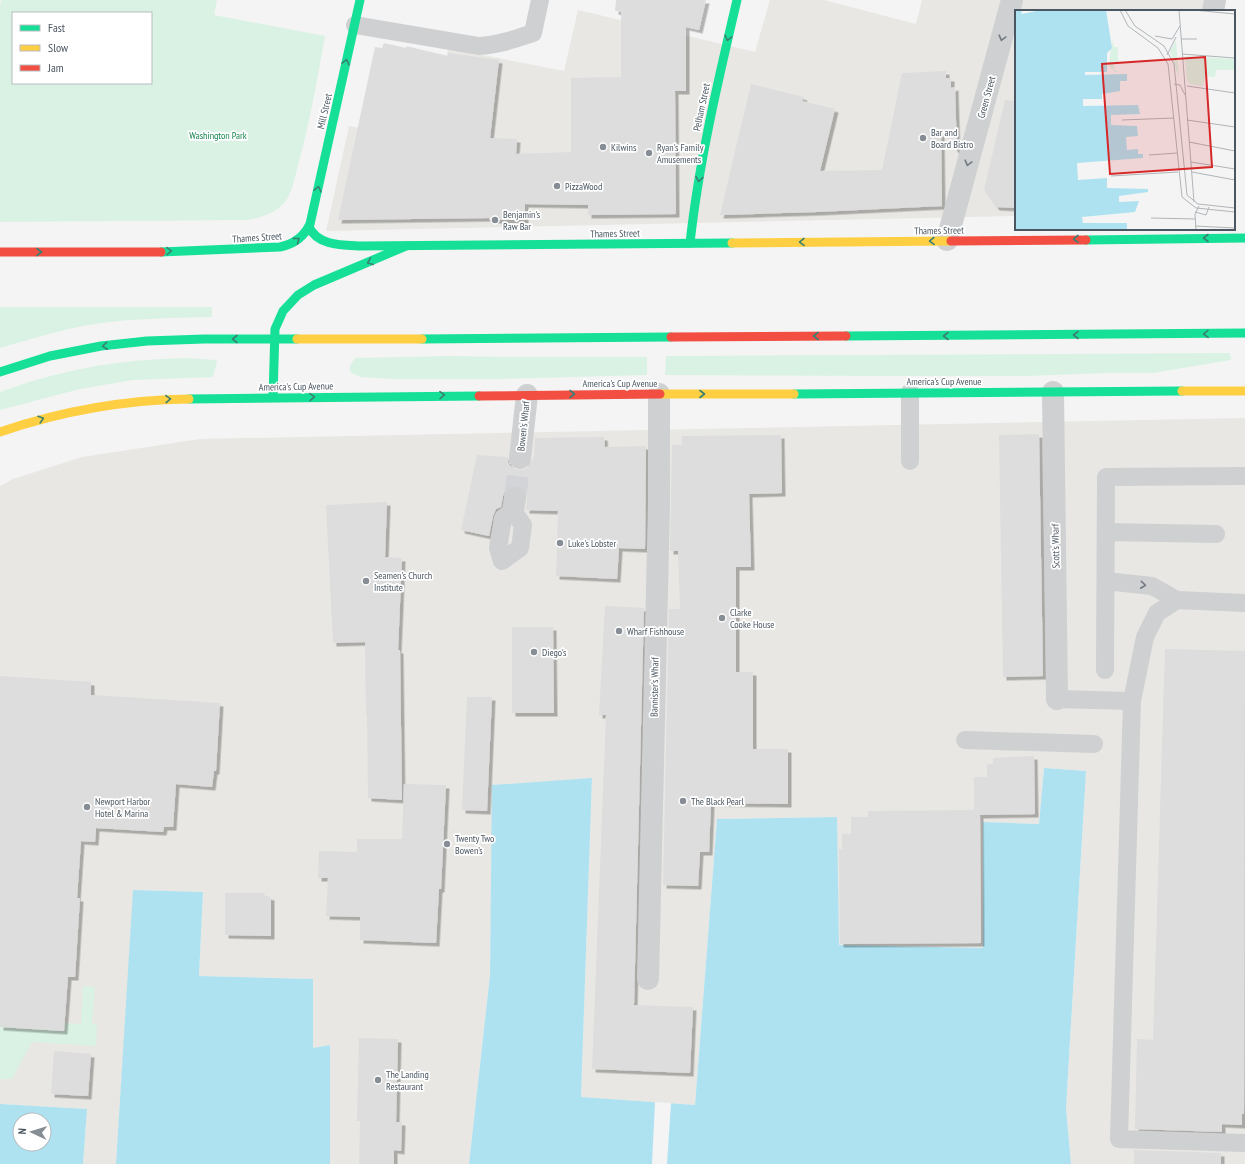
<svg xmlns="http://www.w3.org/2000/svg" width="1245" height="1164" font-family="'PT Sans Narrow',sans-serif">
	<style>
		.commercial { fill: #e8e7e3 }
		.green { fill: #d9f2e3; fill-rule: evenodd }
		.water { fill: #aee2f0; fill-rule: evenodd }
		.pier { fill: #f4f4f4 }
		.building { fill: #ddddde; filter: url(#shadow) }
		.lines { fill: none; stroke-linecap: round; stroke-linejoin: round }
		.street-tunnel { stroke: #d2d4d7; stroke-width: 22; stroke-dasharray: 22 11; stroke-linecap: butt }
		.lane { stroke: #ced0d2; stroke-width: 18 }
		.street { stroke: #ced0d2; stroke-width: 22 }
		.fast { stroke: #16e098; stroke-width: 9 }
		.slow { stroke: #ffcf43; stroke-width: 9 }
		.jam { stroke: #f24e42; stroke-width: 9 }
		.oneway { stroke: #3a7f72 }
		.oneway2 { stroke: #727b83 }
		.poi-dot { fill: #868d94; stroke: #fff; stroke-width: 1.5 }
		.labels { text-anchor: middle; stroke-width: 3.5; stroke-linejoin: round; paint-order: stroke }
		.street-label { font-size: 10px; fill: #4a5661; stroke: #fff }
		.poi-label { font-size: 10px; fill: #4a5661; stroke: #fff; text-anchor: start }
		.park-label { font-size: 10px; fill: #17864f; stroke: #fff }
		.inset-river { fill: none; stroke: #aee2f0; stroke-width: 2 }
		.inset-road { fill: none; stroke: #b0b5b9; stroke-width: 1 }
		.view { fill: #d62828; fill-opacity: 0.15; stroke: #d62828; stroke-width: 2 }
		.inset-edge { fill: none; stroke: #4a5661; stroke-width: 2 }
	</style>
	<defs>
		<filter id="shadow"><feDropShadow dx="3.5" dy="3.5" stdDeviation="0" flood-color="#0004"/></filter>
	</defs>
	<rect width="100%" height="100%" fill="#f4f4f4"/>
	<g class="commercial">
		<polygon points="770,0 824,0 916,24 922,0 1204,0 1202,11 1016,11 1016,216 326,231 349,126 432,142 448,48 564,71 578,10 755,52"/>
		<polygon points="1245,418 1245,1164 1071,1164 1066,1108 1086,771 1044,768 1039,824 983,822 983,948 839,945 836,817 717,819 695,1105 581,1097 592,779 493,785 490,975 469,1164 330,1164 330,1045 313,1048 313,979 199,976 203,892 134,890 116,1164 83,1164 87,1109 0,1104 0,486 13,479 82,457 200,439"/>
	</g>
	<g class="green">
		<path d="M1,0h216l-3,15 111,21c-8,43 -15,87 -27,129 -3,11 -5,24 -11,34 -8,13 -26,19 -40,21l-247,2v-215zM13,13h138v70h-138z"/>
		<path d="M0,307h212v10c-39,1 -78,1 -117,7 -32,5 -64,15 -95,24z"/>
		<polygon points="1230,353 1231,360 1153,373 1106,373 1026,376 912,376 665,375 666,356"/>
		<polygon points="450,356 515,357 647,357 647,375 502,379 392,379 360,377 350,372 350,366 355,358"/>
		<path d="M186,358l30,2 1,2 -4,15 -80,3 -53,9 -80,21v-18c36,-13 72,-23 110,-28 25,-4 51,-5 76,-6z"/>
		<polygon points="83,986 95,987 92,1024 97,1025 96,1046 32,1042 12,1079 0,1079 0,1027 64,1031 65,1023 81,1024"/>
	</g>
	<g class="water">
		<polygon points="1044,768 1086,771 1066,1108 1071,1164 469,1164 490,975 492,785 592,778 581,1097 695,1105 717,819 837,817 839,945 983,948 983,822 1039,824"/>
		<polygon points="133,890 203,892 199,976 313,979 313,1048 330,1045 330,1164 116,1164"/>
		<path d="M0,1104l87,5 -4,55h-83zM20,1120h24v24h-24z"/>
	</g>
	<polygon class="pier" points="655,1102 671,1103 667,1164 652,1164"/>
	<g class="building">
		<polygon points="616,0 706,0 699,30 686,27 686,91 675,91 676,214 588,215 588,205 525,204 525,220 489,220 489,218 338,220 375,47 382,48 384,43 406,48 406,46 448,56 448,53 499,60 490,138 517,139 516,154 571,152 571,78 621,77 621,12 615,11"/>
		<polygon points="946,71 946,78 951,78 951,88 955,87 957,152 941,130 942,206 817,212 720,215 751,84 804,97 802,101 835,109 820,171 882,170 902,73"/>
		<polygon points="1005,100 1016,101 1016,208 996,207 984,190"/>
		<polygon points="1039,434 1043,676 1003,677 999,435"/>
		<polygon points="781,435 782,493 749,494 751,567 736,567 736,672 753,672 753,749 788,749 788,804 711,803 709,852 700,852 698,886 663,885 669,609 680,609 678,551 670,551 672,445 682,445 682,436"/>
		<polygon points="604,437 605,447 646,446 645,549 619,548 617,579 556,576 558,511 526,510 527,500 527,494 523,489 517,486 510,487 505,491 503,496 501,507 496,509 493,516 489,536 461,530 477,455 508,457 508,463 512,468 519,470 525,469 530,466 533,458 534,458 535,438"/>
		<polygon points="387,502 385,557 402,558 398,650 400,650 402,800 368,798 367,715 366,715 365,642 333,643 326,505"/>
		<polygon points="605,606 644,608 634,1005 693,1007 690,1073 592,1069 606,715 599,715"/>
		<polygon points="512,627 553,627 554,713 512,713"/>
		<polygon points="1165,649 1245,651 1244,1114 1242,1114 1242,1125 1222,1124 1222,1132 1135,1129 1137,1039 1153,1040"/>
		<polygon points="0,676 91,682 91,695 220,703 216,771 214,771 212,787 176,784 173,827 164,827 163,832 96,828 95,842 81,841 77,898 80,898 75,977 68,977 64,1031 0,1027"/>
		<polygon points="467,697 492,697 487,811 462,810"/>
		<polygon points="1034,756 1035,814 980,815 981,943 840,944 839,849 842,849 842,834 851,834 851,817 868,817 868,811 974,810 974,777 987,777 987,764 993,764 993,758"/>
		<polygon points="404,784 446,785 441,889 439,889 436,943 360,940 360,917 326,916 328,878 318,878 319,851 357,852 357,839 402,839"/>
		<polygon points="225,893 264,893 265,896 271,897 271,936 225,935"/>
		<polygon points="359,1038 398,1039 396,1122 402,1122 401,1151 394,1150 394,1164 359,1164 360,1121 357,1121"/>
		<polygon points="54,1051 91,1054 88,1096 51,1094"/>
		<polygon points="1134,1150 1221,1153 1221,1164 1134,1164"/>
	</g>
	<g class="lines">
		<polyline class="street-tunnel" points="515,498 520,458"/>
		<g class="lane">
			<path d="M355,25l124,21c19,-1 36,-7 54,-13l7,-33"/>
			<polyline points="910,461 910,392"/>
			<polygon points="513,511 523,525 520,548 502,561 498,548 503,518"/>
			<polyline points="1106,532 1216,534"/>
			<polyline points="1106,581 1152,586 1177,600"/>
			<polyline points="1245,603 1177,600 1157,613 1145,637 1132,701 1119,1139 1245,1143"/>
			<polyline points="1105,670 1106,477 1245,476"/>
			<polyline points="1057,699 1132,701"/>
			<polyline points="965,740 1094,744"/>
		</g>
		<g class="street">
			<polyline points="1213,11 1215,0"/>
			<polyline points="947,240 1012,0"/>
			<polyline points="1053,392 1057,699"/>
			<polyline points="520,458 527,395"/>
			<polyline points="513,511 515,498"/>
			<polyline points="648,979 659,504 659,394"/>
		</g>
		<g class="fast">
			<path d="M309,227c9,19 33,18 52,19l371,-3"/>
			<polyline points="1086,240 1245,238"/>
			<path d="M690,243c9,-82 28,-162 47,-243"/>
			<path d="M161,252l119,-5c14,-3 24,-10 30,-23l50,-224"/>
			<polyline points="846,336 1245,333"/>
			<polyline points="422,339 671,337"/>
			<polyline points="0,372 50,356 101,346 147,341 204,339 297,339"/>
			<polyline points="794,394 1182,391"/>
			<polyline points="273,397 275,329 283,311 298,295 314,285 406,246"/>
			<polyline points="189,399 479,396"/>
		</g>
		<g class="slow">
			<polyline points="732,243 951,241"/>
			<polyline points="297,339 422,339"/>
			<polyline points="1182,391 1245,391"/>
			<polyline points="660,394 794,394"/>
			<path d="M0,432c61,-21 124,-32 189,-33"/>
		</g>
		<g class="jam">
			<polyline points="951,241 1086,240"/>
			<polyline points="0,252 161,252"/>
			<polyline points="671,337 846,336"/>
			<polyline points="479,396 660,394"/>
		</g>
	</g>
	<defs><path id="oneway-chevron" d="M-2-3.5L2.5 0L-2 3.5" fill="none" stroke-width="1.6" stroke-linecap="round" stroke-linejoin="round"/></defs>
	<g class="oneway">
		<use href="#oneway-chevron" transform="translate(728 38) rotate(103)"/>
		<use href="#oneway-chevron" transform="translate(346 62) rotate(-77)"/>
		<use href="#oneway-chevron" transform="translate(699 179) rotate(99)"/>
		<use href="#oneway-chevron" transform="translate(318 189) rotate(-77)"/>
		<use href="#oneway-chevron" transform="translate(1206 238) rotate(180)"/>
		<use href="#oneway-chevron" transform="translate(1076 239) rotate(179)"/>
		<use href="#oneway-chevron" transform="translate(297 240) rotate(-36)"/>
		<use href="#oneway-chevron" transform="translate(932 241) rotate(179)"/>
		<use href="#oneway-chevron" transform="translate(802 242) rotate(179)"/>
		<use href="#oneway-chevron" transform="translate(169 251) rotate(-2)"/>
		<use href="#oneway-chevron" transform="translate(39 252)"/>
		<use href="#oneway-chevron" transform="translate(370 262) rotate(157)"/>
		<use href="#oneway-chevron" transform="translate(1206 334) rotate(179)"/>
		<use href="#oneway-chevron" transform="translate(1076 335) rotate(180)"/>
		<use href="#oneway-chevron" transform="translate(816 336) rotate(180)"/>
		<use href="#oneway-chevron" transform="translate(946 336) rotate(180)"/>
		<use href="#oneway-chevron" transform="translate(235 339) rotate(180)"/>
		<use href="#oneway-chevron" transform="translate(105 346) rotate(174)"/>
		<use href="#oneway-chevron" transform="translate(572 394)"/>
		<use href="#oneway-chevron" transform="translate(702 394)"/>
		<use href="#oneway-chevron" transform="translate(442 395) rotate(-1)"/>
		<use href="#oneway-chevron" transform="translate(312 397) rotate(-1)"/>
		<use href="#oneway-chevron" transform="translate(168 399) rotate(-2)"/>
		<use href="#oneway-chevron" transform="translate(41 419) rotate(-17)"/>
	</g>
	<g class="oneway2">
		<use href="#oneway-chevron" transform="translate(1002 38) rotate(105)"/>
		<use href="#oneway-chevron" transform="translate(968 163) rotate(105)"/>
		<use href="#oneway-chevron" transform="translate(1143 585) rotate(6)"/>
	</g>
	<g class="poi-dot">
		<circle cx="923" cy="138" r="4"/>
		<circle cx="603" cy="147" r="4"/>
		<circle cx="649" cy="153" r="4"/>
		<circle cx="557" cy="186" r="4"/>
		<circle cx="495" cy="220" r="4"/>
		<circle cx="560" cy="543" r="4"/>
		<circle cx="366" cy="581" r="4"/>
		<circle cx="722" cy="618" r="4"/>
		<circle cx="619" cy="631" r="4"/>
		<circle cx="534" cy="652" r="4"/>
		<circle cx="683" cy="801" r="4"/>
		<circle cx="87" cy="807" r="4"/>
		<circle cx="447" cy="844" r="4"/>
		<circle cx="378" cy="1080" r="4"/>
	</g>
	<g class="labels">
		<g class="street-label">
			<text transform="translate(986 97) rotate(-75)" y="4">Green Street</text>
			<text transform="translate(701 107) rotate(-78)" y="4">Pelham Street</text>
			<text transform="translate(324 111) rotate(-77)" y="4">Mill Street</text>
			<text transform="translate(939 230) rotate(-1)" y="4">Thames Street</text>
			<text transform="translate(615 233) rotate(-1)" y="4">Thames Street</text>
			<text transform="translate(257 237) rotate(-4)" y="4">Thames Street</text>
			<text x="944" y="385">America's Cup Avenue</text>
			<text x="620" y="387">America's Cup Avenue</text>
			<text transform="translate(296 386) rotate(-1)" y="4">America's Cup Avenue</text>
			<text transform="translate(523 426) rotate(-84)" y="4">Bowen's Wharf</text>
			<text transform="translate(1055 546) rotate(-91)" y="4">Scott's Wharf</text>
			<text transform="translate(654 687) rotate(-89)" y="4">Bannister's Wharf</text>
		</g>
		<g class="poi-label">
			<text x="931" y="136">Bar and<tspan x="931" dy="12">Board Bistro</tspan></text>
			<text x="611" y="151">Kilwins</text>
			<text x="657" y="151">Ryan's Family<tspan x="657" dy="12">Amusements</tspan></text>
			<text x="565" y="190">PizzaWood</text>
			<text x="503" y="218">Benjamin's<tspan x="503" dy="12">Raw Bar</tspan></text>
			<text x="568" y="547">Luke's Lobster</text>
			<text x="374" y="579">Seamen's Church<tspan x="374" dy="12">Institute</tspan></text>
			<text x="730" y="616">Clarke<tspan x="730" dy="12">Cooke House</tspan></text>
			<text x="627" y="635">Wharf Fishhouse</text>
			<text x="542" y="656">Diego's</text>
			<text x="95" y="805">Newport Harbor<tspan x="95" dy="12">Hotel &amp; Marina</tspan></text>
			<text x="691" y="805">The Black Pearl</text>
			<text x="455" y="842">Twenty Two<tspan x="455" dy="12">Bowen’s</tspan></text>
			<text x="386" y="1078">The Landing<tspan x="386" dy="12">Restaurant</tspan></text>
		</g>
		<g class="park-label">
			<text x="218" y="139">Washington Park</text>
		</g>
	</g>
	<g transform="translate(1015 10)">
		<rect width="220" height="220" fill="#f4f4f4"/>
		<path d="M97,30l2,7h4v15h-4v7l4,3h-3l-6,-7zM161,30l3,38 -9,-27zM170,46l50,3v11h-19l-1,7 -10,-1 -2,10 -13,-2 -3,-4z" fill="#d9f2e3"/>
		<path d="M0,0h6l1,4 19,-4h65l6,38 -5,5v19h-22v3l42,-1v7h-7v10l-18,3v5h-19v7l55,-1 2,9 -29,1v10l26,1 1,10 -12,1 1,13 11,-1v5h5v4l-66,5 1,17 29,-2v10l41,1v3l-29,4v6l20,-1 -4,11 -53,5 1,6h44v7h-112z" fill="#aee2f0"/>
		<path class="inset-river" d="M44,220l7,-161 3,-23 11,-22 -1,-14M48,220l6,-160 3,-23 10,-22 -1,-15M52,220l6,-164 2,-18 9,-23 -1,-15M56,220l6,-164 9,-41 -1,-15"/>
		<path class="inset-road" d="M105,0l8,16 30,22 10,16 14,133 14,11 39,4M110,0l10,16 29,20 10,18 13,131 11,9 37,4M164,0l15,192M178,0l42,4M140,26l17,3 8,-13M166,29h16M167,44l53,4M152,45l9,-18M159,74l6,1 5,10M172,76l48,7M107,110l52,-2M172,110l48,7M174,132l46,9M134,145l28,-2M176,152l44,7M177,162l43,8M96,166l67,-4M180,202l11,3 3,-8M136,208l44,1M180,216l40,2M181,220l-1,-16 4,-8"/>
		<path class="view" d="M190,47l7,110 -102,7 -8,-110z"/>
		<rect width="220" height="220" class="inset-edge"/>
	</g>
	<rect x="12" y="12" width="140" height="72" fill="#ffffff" stroke="#b7bbc0"/>
	<rect x="20" y="25" width="20" height="6" fill="#16e098" stroke="#b7bbc0"/>
	<text x="48" y="32" font-size="12" fill="#4a5661">Fast</text>
	<rect x="20" y="45" width="20" height="6" fill="#ffcf43" stroke="#b7bbc0"/>
	<text x="48" y="52" font-size="12" fill="#4a5661">Slow</text>
	<rect x="20" y="65" width="20" height="6" fill="#f24e42" stroke="#b7bbc0"/>
	<text x="48" y="72" font-size="12" fill="#4a5661">Jam</text>
	<g transform="translate(32 1132) rotate(274)"><circle r="19" fill="#ffffff" stroke="#b7bbc0"/>
	<path d="M0-3L7 15L0 10L-7 15Z" fill="#868d94"/>
	<text y="-6" font-size="11" font-weight="bold" text-anchor="middle" fill="#4a5661">N</text>
	</g>
</svg>
